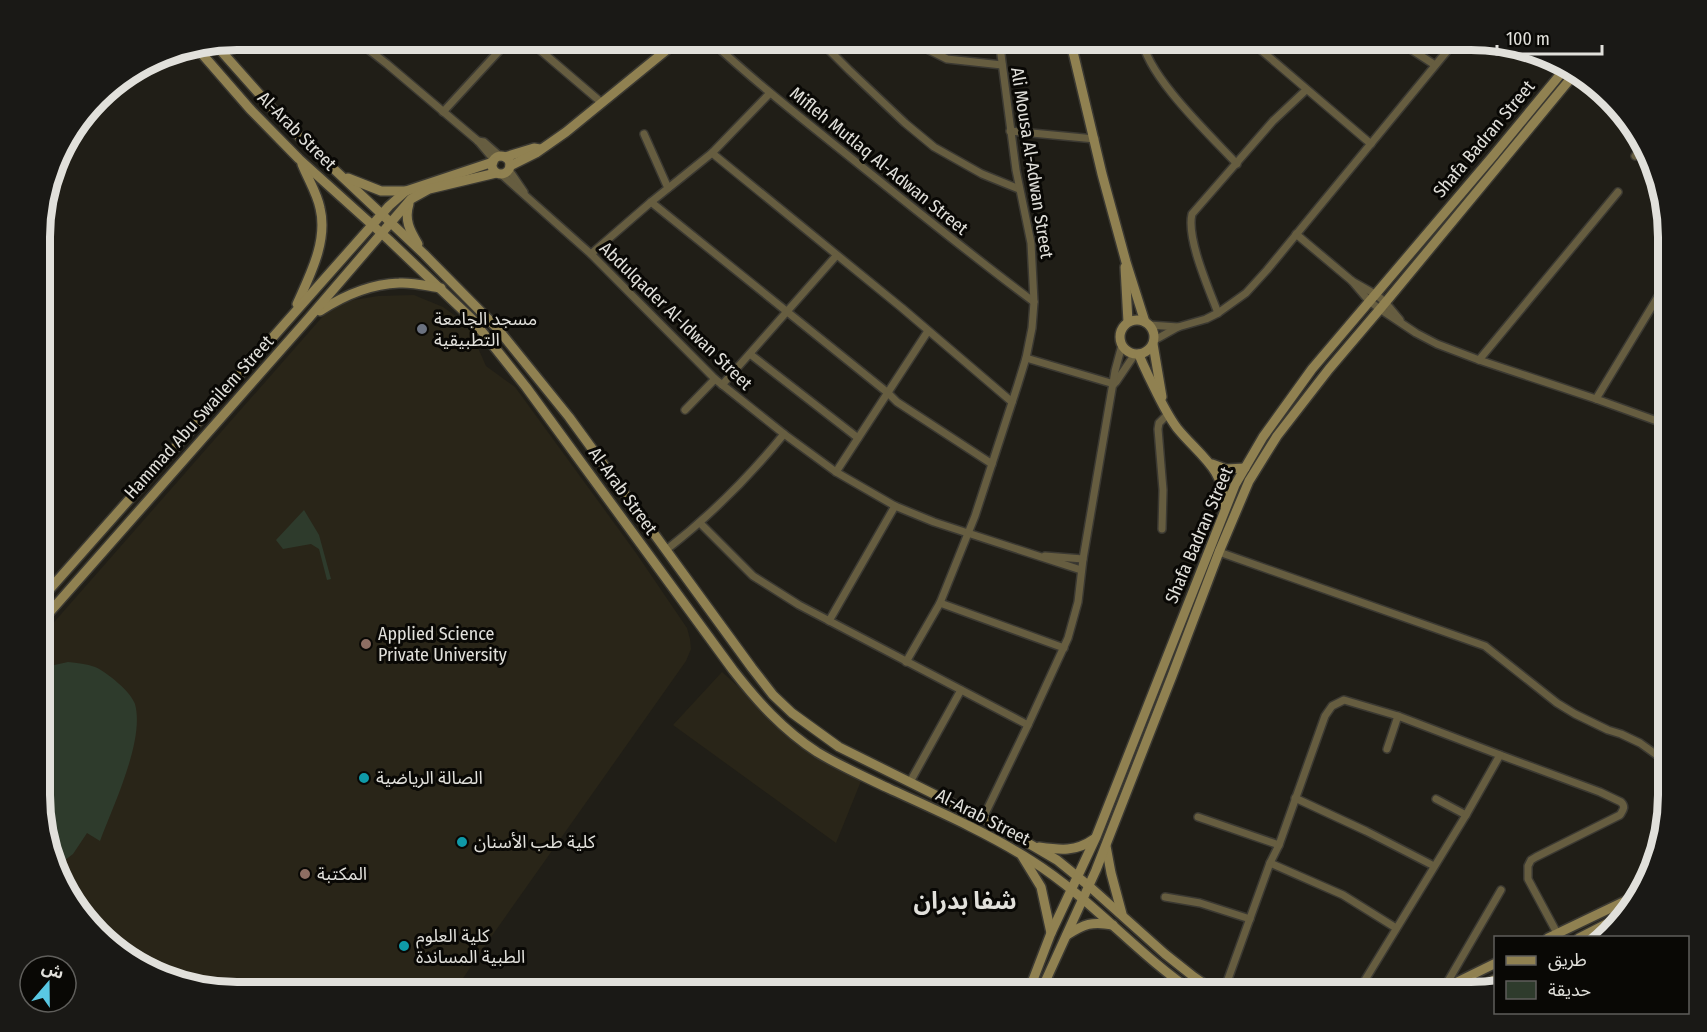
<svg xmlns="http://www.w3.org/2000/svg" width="1707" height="1032" font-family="'Fira Sans Condensed','Noto Sans Arabic',sans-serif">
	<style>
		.built { fill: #292518 }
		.green { fill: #2e3b2c }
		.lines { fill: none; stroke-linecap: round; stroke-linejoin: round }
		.street-casing { stroke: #3b3932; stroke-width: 10 }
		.secondary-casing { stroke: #3b3932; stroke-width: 12 }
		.street { stroke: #665d40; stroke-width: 7 }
		.secondary { stroke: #908151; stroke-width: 9 }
		.worship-dot { fill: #6b7280; stroke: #090805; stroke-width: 2 }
		.education-dot { fill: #8d6e63; stroke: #090805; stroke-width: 2 }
		.culture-dot { fill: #0f9aa8; stroke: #090805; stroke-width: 2 }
		.labels { text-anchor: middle; stroke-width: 6; stroke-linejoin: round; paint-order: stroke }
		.street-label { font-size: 18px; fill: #e1e0db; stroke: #090805 }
		.poi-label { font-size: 18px; fill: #e1e0db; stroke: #090805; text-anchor: start }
		.district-label { font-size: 24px; font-weight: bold; fill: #e1e0db; stroke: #090805 }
		.rim { fill: none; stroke: #e1e0db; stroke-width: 8 }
	</style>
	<rect width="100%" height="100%" fill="#201e17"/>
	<g class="built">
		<polygon points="414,295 443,307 464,322 471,332 486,366 515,387 636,553 687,628 690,639 691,649 686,661 489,940 453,993 236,993 137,966 72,905 41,821 41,637 324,315 348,301 378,296"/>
		<polygon points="722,672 810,751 861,781 836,843 673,725"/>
	</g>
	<g class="green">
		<polygon points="304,510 319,535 331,579 327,580 319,549 311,544 283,549 276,540"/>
		<path d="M68,662c9,1 19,2 27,5 12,5 36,25 40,37 10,36 -22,102 -35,137l-13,-8 -14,21 -16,12 -16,-45v-153z"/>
	</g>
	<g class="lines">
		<g class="street-casing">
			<g id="street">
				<polyline points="355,39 387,64 478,141 494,160"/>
				<polyline points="527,39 602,103"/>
				<polyline points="658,39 669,48"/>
				<path d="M709,39c48,45 100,85 152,127 57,46 114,92 173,136"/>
				<polyline points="818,39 849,70 905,123 934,147 982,174 1019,189"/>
				<polyline points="921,39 929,50 947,59 1002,65"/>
				<path d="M1142,39c5,37 68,96 95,125"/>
				<polyline points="1248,39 1371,144"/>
				<polyline points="1395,39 1435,65"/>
				<polyline points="443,112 510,39"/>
				<polyline points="1010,131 1095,139"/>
				<polyline points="644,134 668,188"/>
				<polyline points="478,141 484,142 501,157"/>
				<polyline points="712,153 902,308 1012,402"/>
				<polyline points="1635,156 1644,145"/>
				<polyline points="509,170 524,192"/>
				<polyline points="501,174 591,254 715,379 784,434 836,472 895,506 934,522 1081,570"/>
				<polyline points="651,202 888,393 897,402 992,464"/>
				<polyline points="1296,234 1352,281 1375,294 1385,302 1400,320"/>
				<polyline points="591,254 651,202 712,153 770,93"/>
				<polyline points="1352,281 1369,301 1380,309 1416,333 1437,344 1479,360 1596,399 1668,425"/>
				<path d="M1218,313c-9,-24 -32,-75 -26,-99l81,-93 33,-31"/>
				<polyline points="1149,325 1178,327"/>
				<polyline points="1153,341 1178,327 1206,319 1218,313 1246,293 1267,270 1457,39"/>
				<polyline points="750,354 858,438"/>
				<polyline points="1026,358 1114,384"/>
				<polyline points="1479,360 1618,192"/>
				<polyline points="1116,382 1135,354"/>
				<polyline points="722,385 836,256"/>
				<polyline points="1596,399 1668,280"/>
				<polyline points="685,410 715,379"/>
				<polyline points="836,472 928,331"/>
				<polyline points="700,523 753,576 799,605 1028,725"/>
				<polyline points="1162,529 1163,490 1158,429 1159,423 1168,414"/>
				<path d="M666,550c44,-34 83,-73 118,-116"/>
				<polyline points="1219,552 1485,646 1557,703 1575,714 1608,730 1621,734 1640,743 1668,763"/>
				<polyline points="1045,556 1083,559"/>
				<polyline points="940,603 1064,648"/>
				<polyline points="829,621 895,506"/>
				<polyline points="906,662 940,603 975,516 1018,384 1026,358 1032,328 1034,302 1031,243 1016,170 999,39"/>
				<polyline points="1387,749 1398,716"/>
				<path d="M1500,755l100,37 21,10c5,5 2,8 -1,13l-84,42 -5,3 -3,6v13l29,54"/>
				<polyline points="910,782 961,690"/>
				<polyline points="1295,798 1366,831 1434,866"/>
				<polyline points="1436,799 1466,815"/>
				<polyline points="1198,817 1279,845"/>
				<polyline points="983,818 1028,725 1068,638 1078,602 1083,559 1115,371 1122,345"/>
				<polyline points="1270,863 1343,895 1396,928"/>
				<polyline points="1165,897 1200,903 1250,919"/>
				<polyline points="1169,974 1177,993"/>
				<polyline points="1444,988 1501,890"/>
				<polyline points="1223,993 1270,863 1279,845 1325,716 1332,706 1344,700 1398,716 1500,755 1466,815 1357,993"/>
			</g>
		</g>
		<g class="secondary-casing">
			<g id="secondary">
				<polyline points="1070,39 1102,174 1126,262 1145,322"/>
				<polyline points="214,43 285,123 424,254 497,328 569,417 752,668 773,695 792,713 839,747 1002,828 1057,860 1089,886 1165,954 1194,977 1217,993"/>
				<path d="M196,47l54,62 49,50 90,81 83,79 54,68 207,283c24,31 50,60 84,82 23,14 48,25 73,37 48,22 98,44 142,72 60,38 105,93 163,132"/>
				<circle cx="501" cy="165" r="9"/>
				<polyline points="505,157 534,148 540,149"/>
				<polyline points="510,166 536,153 566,132 680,39"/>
				<polyline points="348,178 381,191 406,191"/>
				<path d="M409,204c-5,16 1,27 9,40"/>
				<polyline points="1125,267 1128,322"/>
				<path d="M297,304c13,-29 31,-63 23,-96 -3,-15 -12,-29 -18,-44"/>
				<path d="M320,311c23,-15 51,-27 79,-28 14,-1 28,3 42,5"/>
				<circle cx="1137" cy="337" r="17"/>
				<polyline points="1153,344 1162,397"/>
				<path d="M1139,354c2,7 6,14 9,21 9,18 17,37 29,53 20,25 49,42 47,77"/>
				<polyline points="1212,464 1226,469 1245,468"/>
				<polyline points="41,599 389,206 406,191 493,162"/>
				<polyline points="41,622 308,319 411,199 429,189 496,173"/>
				<polyline points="1106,846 1111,873 1122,914"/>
				<path d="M1039,847c21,3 37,5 55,-8"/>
				<polyline points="1022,856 1041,887 1051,933"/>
				<path d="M1067,935c17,-11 25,-14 46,-10"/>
				<polyline points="1548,938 1642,893"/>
				<polyline points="1579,938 1618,918"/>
				<polyline points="1028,993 1051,933 1096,837 1235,485 1263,437 1312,369 1493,156 1568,65"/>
				<polyline points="1040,993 1096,870 1172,676 1219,552 1249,481 1277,436 1329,369 1380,309 1576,72"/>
				<polyline points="1435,993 1496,963"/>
				<polyline points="1466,993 1496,979"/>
			</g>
		</g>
		<use href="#street" class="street"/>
		<use href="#secondary" class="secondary"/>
	</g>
	<circle class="worship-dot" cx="422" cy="329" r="6"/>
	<g class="education-dot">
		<circle cx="366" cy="644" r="6"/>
		<circle cx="305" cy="874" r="6"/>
	</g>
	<g class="culture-dot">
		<circle cx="364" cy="778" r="6"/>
		<circle cx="462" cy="842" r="6"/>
		<circle cx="404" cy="946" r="6"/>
	</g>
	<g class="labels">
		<g class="street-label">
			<text transform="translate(297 131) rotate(45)" y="6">Al-Arab Street</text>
			<text transform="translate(1484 139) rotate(-50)" y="6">Shafa Badran Street</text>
			<text transform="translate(879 161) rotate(39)" y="6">Mifleh Mutlaq Al-Adwan Street</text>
			<text transform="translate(1032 163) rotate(81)" y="6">Ali Mousa Al-Adwan Street</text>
			<text transform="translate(676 316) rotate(44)" y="6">Abdulqader Al-Idwan Street</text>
			<text transform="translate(199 417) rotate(-48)" y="6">Hammad Abu Swailem Street</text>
			<text transform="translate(623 491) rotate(54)" y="6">Al-Arab Street</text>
			<text transform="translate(1199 535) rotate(-67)" y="6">Shafa Badran Street</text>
			<text transform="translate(983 817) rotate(27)" y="6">Al-Arab Street</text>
		</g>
		<g class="poi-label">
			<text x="434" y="325">مسجد الجامعة<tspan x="434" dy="21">التطبيقية</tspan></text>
			<text x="378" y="640">Applied Science<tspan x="378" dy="21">Private University</tspan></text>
			<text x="376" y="784">الصالة الرياضية</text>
			<text x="474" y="848">كلية طب الأسنان</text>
			<text x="317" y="880">المكتبة</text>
			<text x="416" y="942">كلية العلوم<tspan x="416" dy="21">الطبية المساندة</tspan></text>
		</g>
		<g class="district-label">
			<text x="965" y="909">شفا بدران</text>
		</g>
	</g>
	<path d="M0 0H1707V1032H0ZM237 50H1471A187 187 0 0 1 1658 237V795A187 187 0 0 1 1471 982H237A187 187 0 0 1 50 795V237A187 187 0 0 1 237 50Z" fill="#1a1916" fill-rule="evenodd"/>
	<path class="rim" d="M237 50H1471A187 187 0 0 1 1658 237V795A187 187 0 0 1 1471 982H237A187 187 0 0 1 50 795V237A187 187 0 0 1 237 50Z"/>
	<rect x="1494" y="936" width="195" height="78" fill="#090805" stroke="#5f5e5b" stroke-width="1.5"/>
	<rect x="1506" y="956" width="30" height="9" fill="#908151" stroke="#5f5e5b" stroke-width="1.5"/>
	<text x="1548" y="966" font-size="18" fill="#e1e0db">طريق</text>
	<rect x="1506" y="981" width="30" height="18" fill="#2e3b2c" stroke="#5f5e5b" stroke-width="1.5"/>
	<text x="1548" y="996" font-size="18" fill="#e1e0db">حديقة</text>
	<g transform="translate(48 984) rotate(20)"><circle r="28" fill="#090805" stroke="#5f5e5b" stroke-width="1.5"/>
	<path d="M0-4.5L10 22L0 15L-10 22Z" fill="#59c8e4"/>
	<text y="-9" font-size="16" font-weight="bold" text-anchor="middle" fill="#e1e0db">ش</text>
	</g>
	<path d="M1497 45v9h105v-9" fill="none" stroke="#e1e0db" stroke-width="3"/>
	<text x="1506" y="45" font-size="18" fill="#e1e0db" stroke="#090805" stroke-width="4.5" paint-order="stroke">100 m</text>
</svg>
